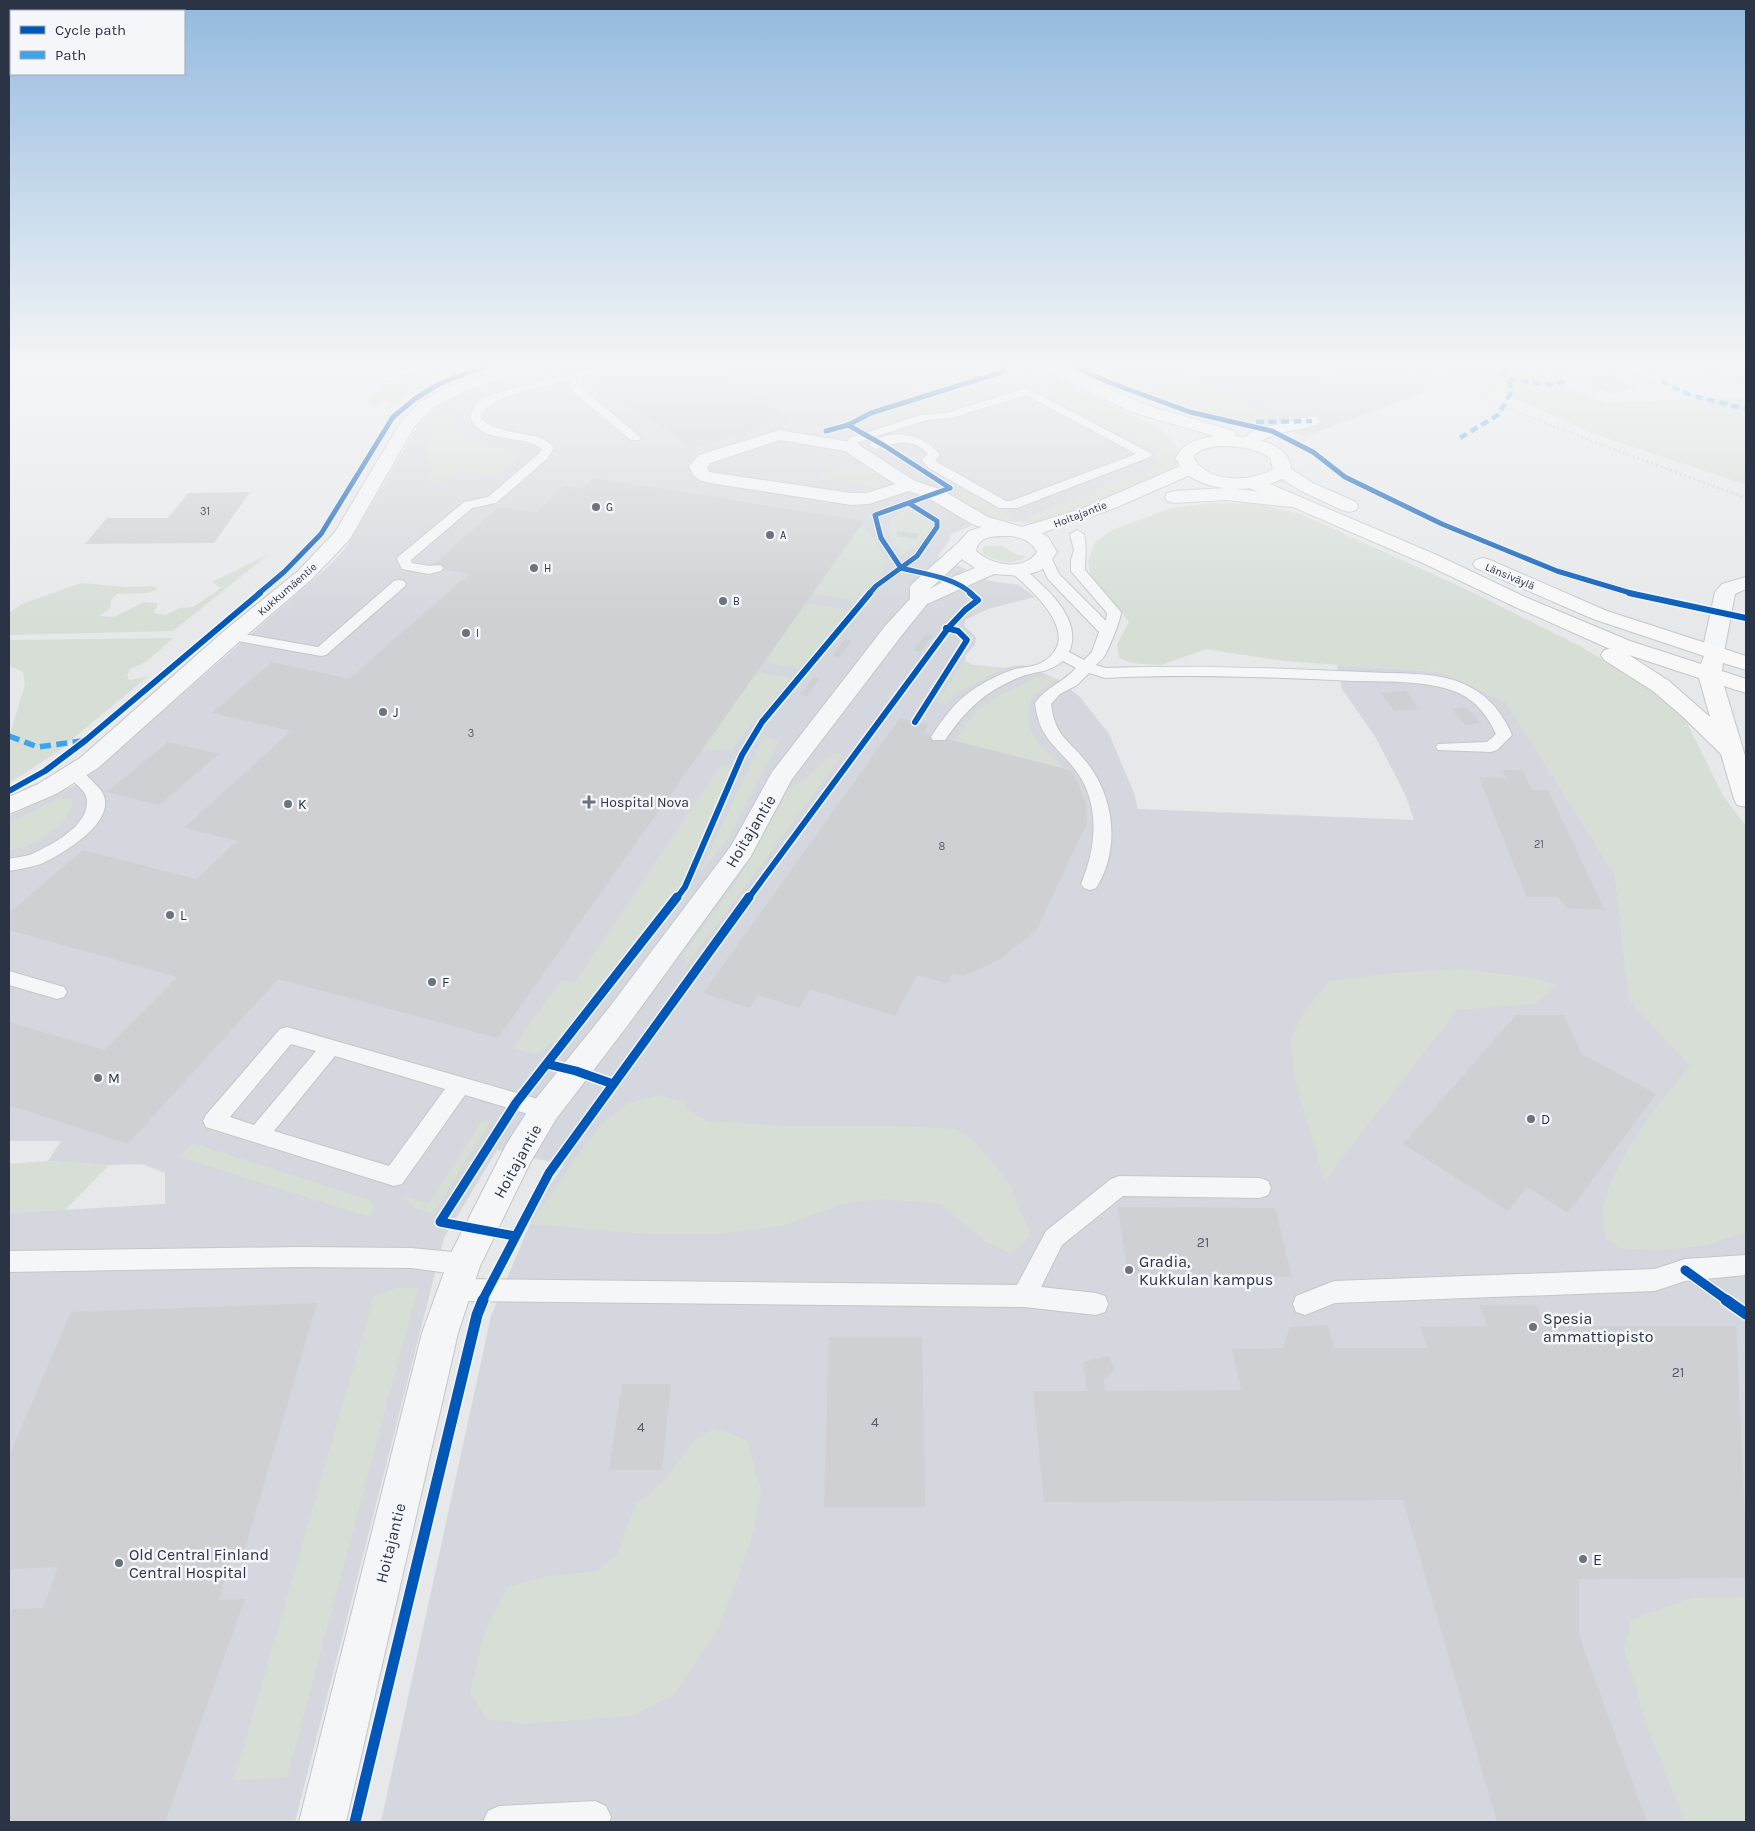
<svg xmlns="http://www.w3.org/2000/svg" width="1755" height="1831" font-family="Karla,sans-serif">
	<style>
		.built { fill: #d4d7dd }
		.green { fill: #d6ded6 }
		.building { fill: #ced0d3 }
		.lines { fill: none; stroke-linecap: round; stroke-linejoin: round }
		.service-casing { stroke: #c4c6c8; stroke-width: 2 }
		.minor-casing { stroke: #c4c6c8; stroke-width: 2 }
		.tertiary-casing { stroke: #c4c6c8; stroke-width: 2 }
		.secondary-casing { stroke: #c4c6c8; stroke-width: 2 }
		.service { fill: #f5f6f7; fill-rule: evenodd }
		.minor { fill: #f5f6f7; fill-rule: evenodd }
		.tertiary { fill: #f5f6f7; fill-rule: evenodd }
		.secondary { fill: #f8f8f8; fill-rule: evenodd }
		.rail { stroke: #cecfd2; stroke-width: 2.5; stroke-dasharray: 2 3; stroke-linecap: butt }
		.quiet-far1 { stroke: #3ea3ec; stroke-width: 4.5; stroke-dasharray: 8 4.5; stroke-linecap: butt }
		.quiet { stroke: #3ea3ec; stroke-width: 5.5; stroke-dasharray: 11 5.5; stroke-linecap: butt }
		.cycleway-far3-casing { stroke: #f4f6f9; stroke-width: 7 }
		.cycleway-far2-casing { stroke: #f4f6f9; stroke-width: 9 }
		.cycleway-far1-casing { stroke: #f4f6f9; stroke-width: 12 }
		.cycleway-casing { stroke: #f4f6f9; stroke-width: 14 }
		.cycleway-far3 { stroke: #0057b8; stroke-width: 5 }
		.cycleway-far2 { stroke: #0057b8; stroke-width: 6 }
		.cycleway-far1 { stroke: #0057b8; stroke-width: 9 }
		.cycleway { stroke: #0057b8; stroke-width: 11 }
		.poi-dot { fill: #6c737f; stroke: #f4f6f9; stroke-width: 2 }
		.labels { text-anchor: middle; stroke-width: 5; stroke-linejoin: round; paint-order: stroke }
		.far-poi-label { font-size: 11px; fill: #2b3445; stroke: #f4f6f9; text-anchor: start }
		.number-label { font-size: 11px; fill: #545c69 }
		.far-street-label { font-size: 11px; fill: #2b3445; stroke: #f4f6f9 }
		.poi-label { font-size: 14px; fill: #2b3445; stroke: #f4f6f9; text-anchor: start }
		.near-number-label { font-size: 14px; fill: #545c69 }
		.near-street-label { font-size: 16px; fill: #2b3445; stroke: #f4f6f9 }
		.near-poi-label { font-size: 16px; fill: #2b3445; stroke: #f4f6f9; text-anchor: start }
	</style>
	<rect width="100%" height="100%" fill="#e6e8ea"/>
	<g class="built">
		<polygon points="567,363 984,363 1155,446 1179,463 1029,523 996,519 981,522 951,534 950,540 938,556 990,581 1019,585 1035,597 988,609 965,620 964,626 976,637 975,645 966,655 965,661 973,665 1004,668 1023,665 1057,679 1080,697 1109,734 1134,793 1138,809 1414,820 1405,794 1376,738 1342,689 1337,665 1439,672 1506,702 1615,875 1629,1000 1746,1105 1746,1822 381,1822 491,1316 540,1200 564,1165 497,1150 444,1238 295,1822 9,1822 9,1213 165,1204 165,1173 142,1164 109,1165 48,1161 61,1141 9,1141 9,816 77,784 107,760 329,566 345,549 419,424 435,409 453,398 489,383"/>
		<polygon points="1147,363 1396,363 1444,385 1304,437"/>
	</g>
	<g class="green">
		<path d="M984,363l12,6 -4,4 -50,15h-29c19,-5 61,-10 71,-25z"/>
		<polygon points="1125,363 1166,363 1160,365 1287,422 1271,427 1212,415 1113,381 1107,375 1110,371"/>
		<polygon points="1434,363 1514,363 1605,403 1746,397 1746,485 1592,433"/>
		<path d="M1032,366l126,62c20,17 33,30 6,49l-119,45h-32l-17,-3 -51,-23 18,-7 56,31 135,-52 1,-22 -146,-72z"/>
		<path d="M430,373l12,2 -30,17 -16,13 -12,-4 -11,7 -5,-10c19,-14 39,-22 62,-25z"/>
		<polygon points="957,390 984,391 864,428 864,423 869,418"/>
		<path d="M446,413l6,1c2,27 35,30 56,34l-6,5 17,3 -26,21c-26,-4 -29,-10 -51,8l-19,-3 9,-9c-5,-25 -9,-42 14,-60z"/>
		<polygon points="860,463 886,482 885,488 822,479 820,476"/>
		<path d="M1211,503l49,1 41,10 171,78 106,53 39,23 35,21 33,30 38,77 23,30v406l-38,13 -49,6 -39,-3 -14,-9c-1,-9 -5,-21 -3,-30 9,-47 56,-108 87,-143l-61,-66 -14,-125 -109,-173 -67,-30 -155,-11 -78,-12 -45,16 -29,-2 -13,-5 -2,-14 12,-22 -11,-15 -27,-29 -3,-17 7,-18 17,-13 59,-22z"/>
		<path d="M909,508l22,13c1,15 -18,29 -30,35 -16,-21 -19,-37 8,-48z"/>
		<path d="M860,526c14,7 19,23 26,37l-3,9 -26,29 -45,-8z"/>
		<path d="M984,546h18l15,9 9,1c-12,10 -30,6 -42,-2l-2,-4z"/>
		<polygon points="269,554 173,631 9,635 9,613 22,604 81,583 126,587 153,586 157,589 148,593 117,594 111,600 110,608 99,616 114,617 144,602 158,603 154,613 166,615 179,608 193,607 221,588 212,582"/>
		<polygon points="805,603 850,610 799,669 764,662"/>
		<polygon points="173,638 146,662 130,669 127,675 129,680 147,677 57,752 11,782 9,780 9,737 25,685 23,672 9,666 9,640"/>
		<polygon points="964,661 973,665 1004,668 959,692 946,704 937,702"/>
		<polygon points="757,672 791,678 732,749 701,751"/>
		<path d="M1048,676l9,3 -25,17c-10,38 6,49 33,73l-110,-28c16,-26 26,-36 53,-50 15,-7 24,-13 40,-15z"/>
		<polygon points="764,736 779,740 730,836 697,877"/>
		<polygon points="835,753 843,755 686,966 684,954 741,875 779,802 790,788 804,779"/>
		<polygon points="721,764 734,767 679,888 558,1039 535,1055 513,1048 561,980 575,982"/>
		<path d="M72,798c4,24 -42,52 -63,52v-27l49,-24z"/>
		<polygon points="1463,969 1535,978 1556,985 1535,1004 1457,1010 1324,1181 1295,1080 1291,1040 1300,1018 1329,981 1392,973"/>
		<polygon points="658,1095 681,1101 691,1112 708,1121 786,1126 900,1126 957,1129 978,1146 1008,1181 1031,1236 1011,1254 986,1242 941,1204 883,1199 843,1204 782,1226 719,1234 646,1234 531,1224 579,1153 603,1123 629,1103"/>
		<polygon points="483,1119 490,1122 434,1214 413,1207 404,1196 429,1203"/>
		<polygon points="193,1143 372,1201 375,1210 369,1217 180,1157"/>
		<polygon points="48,1161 109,1165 65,1210 9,1213 9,1164"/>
		<polygon points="397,1288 418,1288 287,1778 234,1780 374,1296"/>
		<polygon points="714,1428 747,1440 761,1490 751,1541 719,1628 674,1694 632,1716 523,1724 487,1719 470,1693 485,1630 507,1587 548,1576 596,1571 616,1556 636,1504 665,1480 692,1443"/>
		<polygon points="1746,1597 1746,1822 1685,1822 1648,1729 1624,1649 1631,1620 1692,1598"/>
	</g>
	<g class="building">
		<polygon points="647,363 701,363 791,418 692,448 591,377"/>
		<polygon points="786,363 845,363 806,374"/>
		<polygon points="1166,363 1228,363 1251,373 1280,363 1302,363 1335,376 1252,406 1159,365"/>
		<polygon points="1539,363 1582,363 1638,386 1611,394"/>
		<polygon points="1714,363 1746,363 1746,387 1697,367"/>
		<polygon points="594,478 864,521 498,1038 278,979 128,1144 9,1105 9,1022 105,1050 177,977 9,930 9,913 83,850 196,879 237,841 184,828 291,731 212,713 272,662 349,679 469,574 430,567 499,507 535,513 564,486 581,489"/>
		<polygon points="250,492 214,543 85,544 107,518 168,518 188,493"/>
		<polygon points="898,531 919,534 916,539 896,536"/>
		<polygon points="926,634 932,636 920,652 914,650"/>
		<polygon points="845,639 852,641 839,657 832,656"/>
		<polygon points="814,677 820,678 807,696 800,694"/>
		<polygon points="1406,691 1419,709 1394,711 1381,693"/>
		<polygon points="1466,707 1481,723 1465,725 1452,709"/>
		<polygon points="900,718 929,725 924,733 1065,769 1073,772 1086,803 1087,823 1036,931 1000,959 964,976 953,973 947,983 917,975 895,1016 810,989 799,1008 758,995 750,1008 703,993"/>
		<polygon points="168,742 219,754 159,805 107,792"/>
		<polygon points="1502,770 1522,770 1532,790 1548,790 1605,910 1567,908 1558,897 1527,897 1479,777 1506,778"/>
		<polygon points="1516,1015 1564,1015 1582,1054 1656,1094 1568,1213 1527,1187 1508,1211 1403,1144"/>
		<polygon points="1118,1207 1275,1208 1292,1277 1128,1276"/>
		<polygon points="317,1303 242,1559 231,1559 219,1600 245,1599 165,1822 9,1822 9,1617 13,1609 43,1608 58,1567 9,1569 9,1456 71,1312"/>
		<polygon points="1479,1305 1536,1305 1545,1326 1736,1326 1746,1540 1746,1578 1579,1579 1579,1636 1647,1822 1497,1822 1403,1500 1044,1502 1033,1391 1087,1391 1083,1362 1109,1356 1115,1370 1104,1380 1105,1391 1241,1390 1232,1349 1283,1348 1290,1327 1328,1325 1334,1348 1427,1348 1421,1327 1487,1326"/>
		<polygon points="829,1337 922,1337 925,1507 824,1507"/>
		<polygon points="622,1384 671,1384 662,1470 609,1470"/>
	</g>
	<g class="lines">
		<g class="service-casing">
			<g id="service">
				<polygon points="432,363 449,363 448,365 402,375 387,382 382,379 395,371"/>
				<polygon points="458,363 471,363 499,376 494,379 490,378"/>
				<path d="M612,363h17l-1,2 -45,11 -3,10 59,50 2,2 -2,2h-8l-61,-51 -1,-2 2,-7c-25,6 -64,12 -84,28 -26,20 44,26 51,29 7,3 12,6 16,11l-7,11 -51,44 -24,5 -61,52 1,3 17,3 12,-1 2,3 -2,3 -12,3 -27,-5 -5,-10 2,-3 65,-54 24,-5 50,-43 4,-5c-21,-16 -57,-4 -71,-30 -1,-17 19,-24 33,-28z"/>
				<polygon points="1611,363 1624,363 1666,381 1661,384 1657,383"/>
				<path d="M1027,388l125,66 -2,3 -133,51h-18l-70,-40 -7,-8 6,-6c-16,-18 -34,-10 -53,-5l-6,-4c18,-19 58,-10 71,10l-5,5 2,2 69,39h5l125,-47 -110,-59 -75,23 -25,2 -67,22 -5,8 -4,1 -6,-4 6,-9 71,-23 25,-2z"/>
				<path d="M1077,530l7,4c3,15 1,22 1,36l36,42c0,7 -11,34 -15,41 -2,5 -7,9 -10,12l10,3c85,-3 172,0 257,4 31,2 73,-1 101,12 24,11 38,28 48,51l-15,15 -6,2 -53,-2 -2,-3 2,-3 49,-2 9,-8c-9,-20 -23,-37 -45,-44 -31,-10 -66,-8 -98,-9 -83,-4 -166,-7 -248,-3l-16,-5 -12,12 -17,9 -9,10c4,34 19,36 37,60 27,35 32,87 8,124l-6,2 -6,-2 -3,-4c16,-37 20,-84 -8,-117 -20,-24 -34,-30 -38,-64 11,-16 29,-21 41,-35l-13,-7c-17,13 -24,9 -43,16 -35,14 -54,33 -75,63h-12l-2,-3c11,-17 23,-34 40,-46 13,-9 29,-17 44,-22 8,-2 19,-2 26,-6 45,-25 -7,-71 -29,-90l-2,-3 2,-3h10c23,20 62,52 47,85l15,8 8,-8 7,-20 -51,-53 -10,-21 2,-3h10l9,19 47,47 1,-8 -36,-42v-11l3,-10 -4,-16z"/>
				<polygon points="399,580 404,581 406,584 404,587 326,655 321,656 232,640 227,639 225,636 227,633 232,632 318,647 394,581"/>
				<path d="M74,768c10,2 17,12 24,19 28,29 -33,66 -55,76 -10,4 -24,6 -34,8v-12c7,-2 16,-2 23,-5 20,-9 62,-31 54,-58 -3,-8 -15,-15 -20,-23l2,-4z"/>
				<polygon points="9,971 64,987 67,992 64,997 57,999 9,985"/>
				<path d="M287,1027l258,74 8,3 3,6 -3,6 -8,3 -80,-24 -63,89 -8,2 -188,-59 -3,-6 3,-6 74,-86zM291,1044l25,7 -62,74 -24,-8zM335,1056l110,33 -56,77 -115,-35z"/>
				<polygon points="1119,1176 1260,1178 1268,1181 1271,1188 1268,1195 1260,1198 1123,1196 1062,1245 1041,1287 1096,1293 1105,1296 1108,1304 1105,1312 1096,1315 1024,1307 454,1301 445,1298 442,1290 445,1282 454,1279 1017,1285 1046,1231 1111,1179"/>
				<polygon points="300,1247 411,1248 463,1253 471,1257 475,1264 471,1271 463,1275 411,1268 300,1267 9,1272 9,1251"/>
				<polygon points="1746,1255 1746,1275 1685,1281 1655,1291 1335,1303 1305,1315 1296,1312 1293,1304 1296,1296 1334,1281 1655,1269 1685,1259"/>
				<polygon points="595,1801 606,1806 611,1817 609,1822 483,1822 488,1811 499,1806"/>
			</g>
		</g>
		<g class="minor-casing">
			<g id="minor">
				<polygon points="525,363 548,363 546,366 464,391 432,408 414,427 350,539 312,579 240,641 98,768 56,794 9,814 9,797 38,784 80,758 224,631 298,571 335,532 399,425 420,402 452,385"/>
				<path d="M1312,416l6,1 2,4 -2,4c-16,4 -42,7 -55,15 -9,4 -12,9 -22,7l-3,-4 14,-12z"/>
				<path d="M779,430l77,13 59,38 27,9 46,27 34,10 59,-18 104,-45 6,-1 6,1 3,4 -3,4 -82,36 -73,25 6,4 9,15 -9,13 -9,6 -18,5 -27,-2 -67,30 -25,31 -110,144 -41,77 -123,169 -72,94 -26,44 -50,103 -22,67 -112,489h-47l123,-489 29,-80 55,-108 28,-44 74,-92 123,-163 41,-74 114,-147 24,-26v-12l3,-4 46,-41 10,-11 13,-4 -8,-2 -46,-27 -19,-7 -40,13 -18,1 -141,-22c-12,-3 -17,-5 -21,-17l10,-11zM780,440l65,11 50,33 -28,9h-16l-142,-21 -2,-5 4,-4zM1011,536c12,2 20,5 26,16 -13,20 -46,13 -61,-1 3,-17 22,-15 35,-15zM962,559l13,9 -27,11 -18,10z"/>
				<polygon points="1226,488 1291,495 1298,497 1300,501 1298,505 1291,507 1226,500 1174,503 1167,501 1165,497 1167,493 1174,491"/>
			</g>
		</g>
		<g class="tertiary-casing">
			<polygon id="tertiary" points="1746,577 1746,589 1735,594 1724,652 1721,657 1713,659 1705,657 1702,652 1715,592 1722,584"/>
		</g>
		<g class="secondary-casing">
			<path id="secondary" d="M1036,363h19l88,41 91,27 2,5c20,3 53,7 55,33l22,14 43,19 2,4 -2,4 -7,2 -7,-2 -41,-19 -19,-12 -12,5 169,72 86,41 105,44 71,23 3,-8 -111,-37 -117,-51 -3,-4 3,-4 7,-2 7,2 117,51 139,45v14l-23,-7 -1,8 24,8v14l-22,-7 22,73v48l-9,-2 -3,-6 -13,-45 -39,-38 -29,-25 -49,-31 -3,-5 3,-5 6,-1 -99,-44 -86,-41 -176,-76c-19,3 -49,-1 -64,-16 -4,-3 -6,-9 -9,-13 6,-17 22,-20 38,-23l-83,-24 -93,-46zM1216,446c20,0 38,1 54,12l3,11c-22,14 -64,14 -79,-10l1,-5 8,-5zM1629,655l70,23 11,39 -41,-36z"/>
		</g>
		<use href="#service" class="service"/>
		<use href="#minor" class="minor"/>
		<use href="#tertiary" class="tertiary"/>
		<use href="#secondary" class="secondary"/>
		<path class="rail" d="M1406,363c110,52 226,93 340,135"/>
		<g class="quiet-far1">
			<polyline points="1508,379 1554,385 1565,381"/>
			<polyline points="1661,381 1690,395 1746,409"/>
			<polyline points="1256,422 1312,421"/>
			<polyline points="1460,438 1498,415 1512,391 1508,379 1492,363"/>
		</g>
		<polyline class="quiet" points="9,736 38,747 81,741"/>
		<g class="cycleway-far3-casing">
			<g id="cycleway-far3">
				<polyline points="1067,363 1108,382 1190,412 1272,431 1313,452 1345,477 1442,524 1557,571 1634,594"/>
				<polyline points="848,425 871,413 1002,372 1005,367 1015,363"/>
				<polyline points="826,431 848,425 885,446 950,488"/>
				<path d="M950,488l-75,27 6,23 20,30c23,6 53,9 71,26"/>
				<polyline points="258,594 284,572 321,534 393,417 416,398 439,384 492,363"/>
				<polyline points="869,594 876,586 917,556 937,527 937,521 910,504"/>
			</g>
		</g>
		<g class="cycleway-far2-casing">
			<g id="cycleway-far2">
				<polyline points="1629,593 1746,618"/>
				<polyline points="915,722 967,640 958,631 946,628"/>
				<polyline points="9,791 45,771 86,740 260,593"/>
				<polyline points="676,899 685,887 742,755 762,722 870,593"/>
				<polyline points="748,899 949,627 965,610 978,600 970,593"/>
			</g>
		</g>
		<g class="cycleway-far1-casing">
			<g id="cycleway-far1">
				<polyline points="547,1064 576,1071 613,1084"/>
				<polyline points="515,1236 440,1222 516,1103 677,897"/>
				<polyline points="1685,1270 1728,1301"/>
				<polyline points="482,1301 549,1173 749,897"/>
			</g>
		</g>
		<g class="cycleway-casing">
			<g id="cycleway">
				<polyline points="1726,1300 1746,1314"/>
				<polyline points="355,1822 477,1315 483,1300"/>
			</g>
		</g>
		<use href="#cycleway-far3" class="cycleway-far3"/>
		<use href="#cycleway-far2" class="cycleway-far2"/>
		<use href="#cycleway-far1" class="cycleway-far1"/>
		<use href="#cycleway" class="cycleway"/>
	</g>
	<linearGradient id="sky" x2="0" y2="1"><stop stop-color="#93bae0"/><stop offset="0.59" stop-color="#f4f5f6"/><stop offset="1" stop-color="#f4f5f6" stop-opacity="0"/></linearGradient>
	<rect width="1755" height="619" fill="url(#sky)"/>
	<g class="poi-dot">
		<circle cx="596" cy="507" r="5"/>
		<circle cx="770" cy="535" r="5"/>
		<circle cx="534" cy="568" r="5"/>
		<circle cx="723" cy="601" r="5"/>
		<circle cx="466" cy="633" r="5"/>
		<circle cx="383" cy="712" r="5"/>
		<path d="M586.5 794.5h5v5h5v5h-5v5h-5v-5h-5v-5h5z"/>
		<circle cx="288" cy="804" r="5"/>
		<circle cx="170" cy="915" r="5"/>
		<circle cx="432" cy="982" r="5"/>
		<circle cx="98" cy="1078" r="5"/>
		<circle cx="1531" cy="1119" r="5"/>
		<circle cx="1129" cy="1270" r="5"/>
		<circle cx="1533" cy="1327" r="5"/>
		<circle cx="1583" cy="1559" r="5"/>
		<circle cx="119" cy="1563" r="5"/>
	</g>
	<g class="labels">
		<g class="far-poi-label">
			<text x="606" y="511">G</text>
			<text x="780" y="539">A</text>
			<text x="544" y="572">H</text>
			<text x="733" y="605">B</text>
			<text x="476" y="637">I</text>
		</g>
		<g class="number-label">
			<text x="205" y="515">31</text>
			<text x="471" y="737">3</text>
			<text x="1539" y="848">21</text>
			<text x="942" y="850">8</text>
		</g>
		<g class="far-street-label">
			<text transform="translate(1080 514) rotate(-21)" y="4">Hoitajantie</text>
			<text transform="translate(1510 576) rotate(23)" y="4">Länsiväylä</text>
			<text transform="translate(287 589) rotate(-41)" y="4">Kukkumäentie</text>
		</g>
		<g class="poi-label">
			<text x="393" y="717">J</text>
			<text x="600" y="807">Hospital Nova</text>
			<text x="298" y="809">K</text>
			<text x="180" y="920">L</text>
			<text x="442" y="987">F</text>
			<text x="108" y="1083">M</text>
			<text x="1541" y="1124">D</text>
		</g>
		<g class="near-number-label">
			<text x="1203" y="1247">21</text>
			<text x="1678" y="1377">21</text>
			<text x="875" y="1427">4</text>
			<text x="641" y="1432">4</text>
		</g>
		<g class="near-street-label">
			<text transform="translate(750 831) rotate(-59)" y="6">Hoitajantie</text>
			<text transform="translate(517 1161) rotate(-61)" y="6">Hoitajantie</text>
			<text transform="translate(390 1543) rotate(-76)" y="6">Hoitajantie</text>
		</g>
		<g class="near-poi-label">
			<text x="1139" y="1267">Gradia,<tspan x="1139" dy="18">Kukkulan kampus</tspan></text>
			<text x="1543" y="1324">Spesia<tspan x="1543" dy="18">ammattiopisto</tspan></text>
			<text x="129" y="1560">Old Central Finland<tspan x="129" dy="18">Central Hospital</tspan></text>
			<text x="1593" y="1565">E</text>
		</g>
	</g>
	<rect width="1755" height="1831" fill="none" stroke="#2b3445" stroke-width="20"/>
	<rect x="10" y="10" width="175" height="65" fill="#f4f6f9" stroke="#a4a8b1"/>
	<rect x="20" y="26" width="25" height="8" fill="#0057b8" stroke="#a4a8b1"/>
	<text x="55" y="35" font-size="15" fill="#2b3445">Cycle path</text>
	<rect x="20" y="51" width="25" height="8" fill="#3ea3ec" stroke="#a4a8b1"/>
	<text x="55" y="60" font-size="15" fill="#2b3445">Path</text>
</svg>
